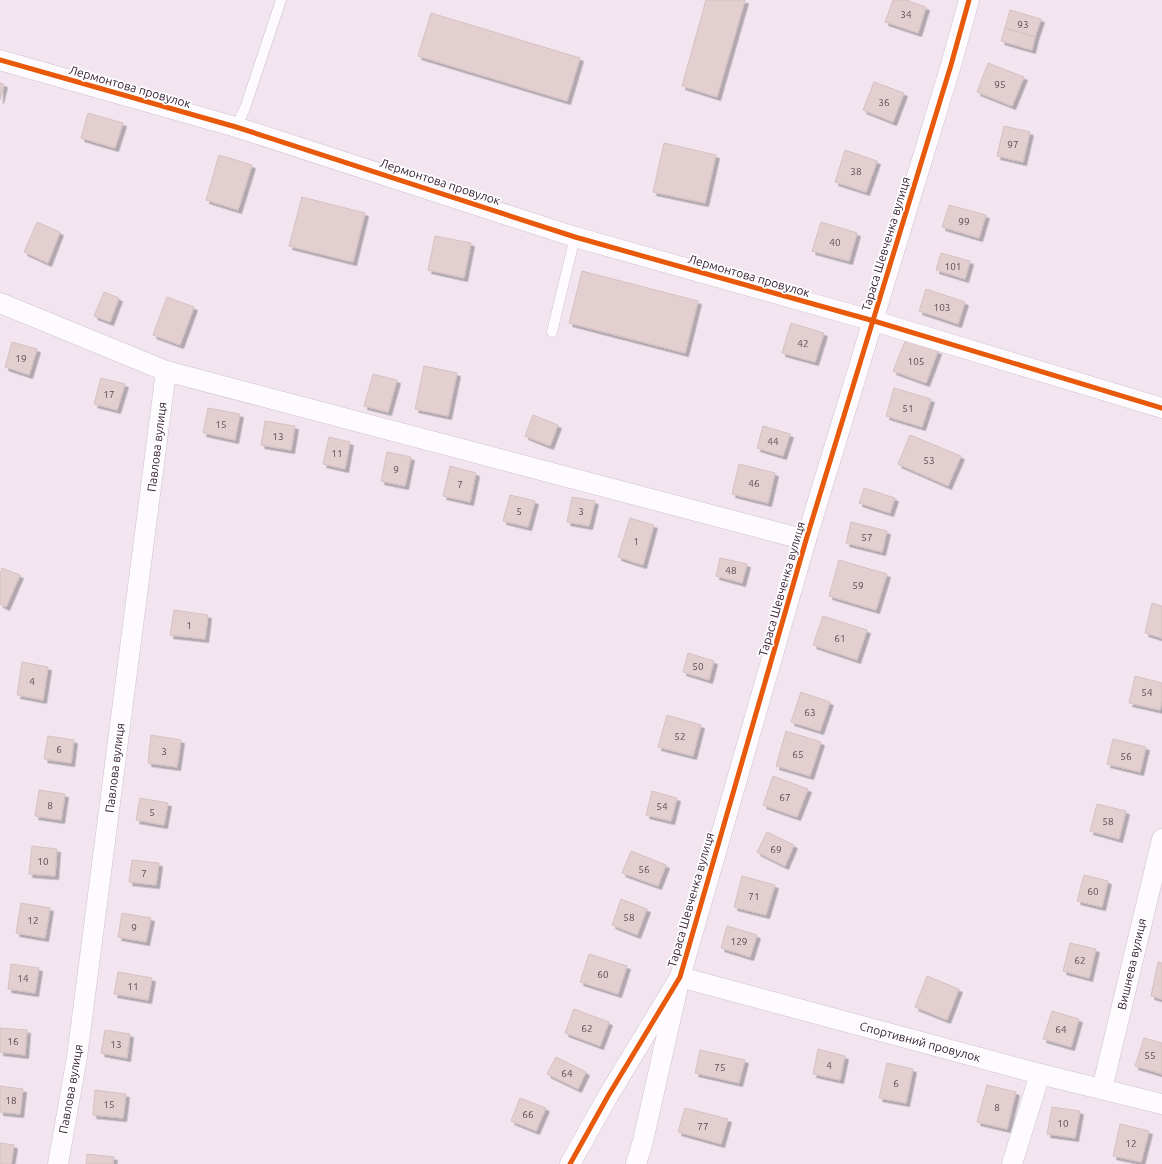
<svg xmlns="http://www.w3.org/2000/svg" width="1162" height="1164" font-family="Ubuntu,sans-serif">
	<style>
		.building { fill: #e4cfd0; stroke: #d5c1c2; filter: url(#shadow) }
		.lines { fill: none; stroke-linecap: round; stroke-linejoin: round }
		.service-casing { stroke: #d1c0ce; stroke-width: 11 }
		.minor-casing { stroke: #d1c0ce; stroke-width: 21 }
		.service { stroke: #fdfbfd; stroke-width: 10 }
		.minor { stroke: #fdfbfd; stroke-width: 20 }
		.cycleway-casing { stroke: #fff; stroke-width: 8 }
		.cycleway { stroke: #e8590c; stroke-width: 5 }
		.labels { text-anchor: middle; stroke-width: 3.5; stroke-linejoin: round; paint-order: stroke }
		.number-label { font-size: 10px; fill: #5f4957 }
		.street-label { font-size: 12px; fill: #331c2f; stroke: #fff }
	</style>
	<defs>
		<filter id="shadow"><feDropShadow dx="3.5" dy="3.5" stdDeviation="0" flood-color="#0004"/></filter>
	</defs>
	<rect width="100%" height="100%" fill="#f2e5ef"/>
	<g class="building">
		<polygon points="706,0 745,0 717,97 682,86"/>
		<polygon points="893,0 906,0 926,7 918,33 885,22"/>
		<polygon points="1010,10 1041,19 1035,37 1005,28"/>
		<polygon points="431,13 580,58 567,101 418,56"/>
		<polygon points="1005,28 1035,37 1032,50 1001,41"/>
		<polygon points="988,63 1024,77 1012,106 977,92"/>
		<polygon points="874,82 904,93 893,122 863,110"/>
		<polygon points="0,83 4,84 0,100"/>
		<polygon points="88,113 123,123 115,148 81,138"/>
		<polygon points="1004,126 1030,132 1023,162 997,156"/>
		<polygon points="664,143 716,155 705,203 653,192"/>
		<polygon points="845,150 877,161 866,192 835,182"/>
		<polygon points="219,155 252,165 238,210 206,200"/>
		<polygon points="302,197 365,213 353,262 289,246"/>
		<polygon points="949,205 986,215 979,238 942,227"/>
		<polygon points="37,222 60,232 48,263 24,252"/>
		<polygon points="821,222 857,233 849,261 812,251"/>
		<polygon points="435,236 471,243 464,278 428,270"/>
		<polygon points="941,253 970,261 965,279 936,270"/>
		<polygon points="582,271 698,301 685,353 569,323"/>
		<polygon points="926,289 965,302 958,324 919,311"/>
		<polygon points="104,292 119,298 110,322 94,316"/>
		<polygon points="167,297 194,307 180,345 153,335"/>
		<polygon points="791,323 824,333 815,362 782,353"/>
		<polygon points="906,339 938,351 926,383 893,371"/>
		<polygon points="12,342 37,349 29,375 5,367"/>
		<polygon points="424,366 457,373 448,416 415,409"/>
		<polygon points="373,374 397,380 388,412 364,406"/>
		<polygon points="101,378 125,384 117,410 94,404"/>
		<polygon points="894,388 931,399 922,427 886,416"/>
		<polygon points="208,408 240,414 235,440 203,433"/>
		<polygon points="533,415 558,425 550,446 525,436"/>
		<polygon points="265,421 295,426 291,450 261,445"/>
		<polygon points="763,426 790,434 783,456 757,448"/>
		<polygon points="910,435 961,456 948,486 898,464"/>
		<polygon points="329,437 350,442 345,469 323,464"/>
		<polygon points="387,452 411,457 405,486 381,481"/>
		<polygon points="739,464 775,473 768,503 732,494"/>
		<polygon points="450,466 476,473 470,502 443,496"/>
		<polygon points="864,488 895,498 890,513 859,503"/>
		<polygon points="510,495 535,501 528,527 503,521"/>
		<polygon points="572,497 595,501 589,526 567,522"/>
		<polygon points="630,518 654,525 643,565 618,557"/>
		<polygon points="851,522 887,531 882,552 846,543"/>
		<polygon points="720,558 747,564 742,583 716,576"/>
		<polygon points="839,560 887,574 876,610 829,596"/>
		<polygon points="2,568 20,575 6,607 0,604 0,574"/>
		<polygon points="1152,603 1162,606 1162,638 1145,633"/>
		<polygon points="174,610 208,615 205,639 170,635"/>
		<polygon points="823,616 867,630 857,660 813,645"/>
		<polygon points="688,653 714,661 709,680 683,672"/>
		<polygon points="22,662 48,667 43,700 17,695"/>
		<polygon points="1135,676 1162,683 1162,701 1160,710 1129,703"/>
		<polygon points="801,692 830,702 820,731 791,722"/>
		<polygon points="667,715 701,725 693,756 658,747"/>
		<polygon points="786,731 821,742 810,776 776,766"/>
		<polygon points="151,735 181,740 177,767 148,763"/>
		<polygon points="48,736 74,740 71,763 44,759"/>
		<polygon points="1113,739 1146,747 1140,772 1107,764"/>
		<polygon points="773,776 808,789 797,817 763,805"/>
		<polygon points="39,790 65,794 61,820 35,816"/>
		<polygon points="652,791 677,798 671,821 646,815"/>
		<polygon points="140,798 168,803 164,825 136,820"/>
		<polygon points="1097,804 1126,811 1119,839 1090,831"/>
		<polygon points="767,832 794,845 785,866 757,852"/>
		<polygon points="32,846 57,849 55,876 29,874"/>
		<polygon points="631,851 666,865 658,886 622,873"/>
		<polygon points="132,860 159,863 156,885 129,882"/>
		<polygon points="1084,875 1108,881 1102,907 1077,901"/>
		<polygon points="742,876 775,885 766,915 734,907"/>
		<polygon points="621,899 647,909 637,935 612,925"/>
		<polygon points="21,903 50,908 45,938 16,933"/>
		<polygon points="122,913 151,918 146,942 118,937"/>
		<polygon points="727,926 757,935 750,957 721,948"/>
		<polygon points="1070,943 1096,949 1089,978 1063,971"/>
		<polygon points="589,954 627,966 618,994 580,982"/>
		<polygon points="1158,962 1162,963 1162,999 1151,996"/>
		<polygon points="11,964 39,968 35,993 8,989"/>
		<polygon points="118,972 152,978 148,1000 114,994"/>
		<polygon points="927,976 959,989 947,1020 915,1007"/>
		<polygon points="574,1009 609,1022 600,1046 565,1033"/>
		<polygon points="1052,1011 1079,1019 1071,1047 1043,1039"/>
		<polygon points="0,1028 27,1030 25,1055 0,1052"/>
		<polygon points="105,1030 130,1034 127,1058 101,1053"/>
		<polygon points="1144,1038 1162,1043 1162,1074 1135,1066"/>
		<polygon points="818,1049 845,1056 840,1080 813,1074"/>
		<polygon points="700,1050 745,1060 739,1083 695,1073"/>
		<polygon points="556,1057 586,1072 578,1089 547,1074"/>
		<polygon points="887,1063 913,1069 906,1103 879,1098"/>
		<polygon points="987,1085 1016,1092 1007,1129 977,1122"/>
		<polygon points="0,1086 23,1089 20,1114 0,1112"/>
		<polygon points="95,1090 126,1094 123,1118 93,1115"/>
		<polygon points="520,1098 546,1108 536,1131 511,1121"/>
		<polygon points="1052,1107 1080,1111 1075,1138 1047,1134"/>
		<polygon points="685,1108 728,1119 721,1144 678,1132"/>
		<polygon points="1120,1124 1149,1131 1141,1162 1113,1156"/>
		<polygon points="0,1143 14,1145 11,1164 0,1164"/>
		<polygon points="87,1154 114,1157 113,1164 86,1164"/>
	</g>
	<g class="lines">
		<g class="service-casing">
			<g id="service">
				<polyline points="236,127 245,108 281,0"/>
				<polyline points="552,332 575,237"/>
			</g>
		</g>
		<g class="minor-casing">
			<g id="minor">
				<polyline points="0,60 236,127 575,237 874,321 1162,408"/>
				<polyline points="0,303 166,371 806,540"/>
				<polyline points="1102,1089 1162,839"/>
				<polyline points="58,1164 77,1057 166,371"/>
				<polyline points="570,1164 608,1096 680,977 806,540 951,65 969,0"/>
				<polyline points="636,1164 643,1141 680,977 1040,1074 1162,1104"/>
				<polyline points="1012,1164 1040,1074"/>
			</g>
		</g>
		<use href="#service" class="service"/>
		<use href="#minor" class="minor"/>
		<g class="cycleway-casing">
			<g id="cycleway">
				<polyline points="0,60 236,127 575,237 874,321 1162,408"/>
				<polyline points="570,1164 608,1096 680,977 806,540 951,65 969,0"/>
			</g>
		</g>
		<use href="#cycleway" class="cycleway"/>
	</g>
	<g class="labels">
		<g class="number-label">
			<text x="906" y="18">34</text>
			<text x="1023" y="28">93</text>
			<text x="1000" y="88">95</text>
			<text x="884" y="106">36</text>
			<text x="1013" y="148">97</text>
			<text x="856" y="175">38</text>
			<text x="964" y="225">99</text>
			<text x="835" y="246">40</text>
			<text x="953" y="270">101</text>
			<text x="942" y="311">103</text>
			<text x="803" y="347">42</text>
			<text x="21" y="362">19</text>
			<text x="916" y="365">105</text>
			<text x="109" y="398">17</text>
			<text x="908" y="412">51</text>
			<text x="221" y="428">15</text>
			<text x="278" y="440">13</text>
			<text x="773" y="445">44</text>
			<text x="337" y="457">11</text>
			<text x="929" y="464">53</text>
			<text x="396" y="473">9</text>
			<text x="754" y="487">46</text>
			<text x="460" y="488">7</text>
			<text x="519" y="515">5</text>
			<text x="581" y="515">3</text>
			<text x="867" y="541">57</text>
			<text x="636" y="545">1</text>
			<text x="731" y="574">48</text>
			<text x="858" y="589">59</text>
			<text x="189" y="629">1</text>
			<text x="840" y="642">61</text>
			<text x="698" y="670">50</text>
			<text x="32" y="685">4</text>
			<text x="1147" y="696">54</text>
			<text x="810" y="716">63</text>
			<text x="680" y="740">52</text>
			<text x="59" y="753">6</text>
			<text x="164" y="755">3</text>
			<text x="798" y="758">65</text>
			<text x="1126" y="760">56</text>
			<text x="785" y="801">67</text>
			<text x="50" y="809">8</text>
			<text x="662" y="810">54</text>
			<text x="152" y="816">5</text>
			<text x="1108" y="825">58</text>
			<text x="776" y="853">69</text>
			<text x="43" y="865">10</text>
			<text x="644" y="873">56</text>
			<text x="144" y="877">7</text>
			<text x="1093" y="895">60</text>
			<text x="754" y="900">71</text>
			<text x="629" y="921">58</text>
			<text x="33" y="924">12</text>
			<text x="134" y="931">9</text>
			<text x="739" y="945">129</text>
			<text x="1080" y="964">62</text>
			<text x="603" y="978">60</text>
			<text x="23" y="982">14</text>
			<text x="133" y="990">11</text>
			<text x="587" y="1032">62</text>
			<text x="1061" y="1033">64</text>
			<text x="13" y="1045">16</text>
			<text x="116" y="1048">13</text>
			<text x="1150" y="1059">55</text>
			<text x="829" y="1069">4</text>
			<text x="720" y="1071">75</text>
			<text x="567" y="1077">64</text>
			<text x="896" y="1087">6</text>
			<text x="11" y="1104">18</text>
			<text x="109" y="1108">15</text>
			<text x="997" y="1111">8</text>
			<text x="528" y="1118">66</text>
			<text x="1063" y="1127">10</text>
			<text x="703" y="1130">77</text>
			<text x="1131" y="1147">12</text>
		</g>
		<g class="street-label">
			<text transform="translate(130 87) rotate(16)" y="4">Лермонтова провулок</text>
			<text transform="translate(440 182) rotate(18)" y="4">Лермонтова провулок</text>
			<text transform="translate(886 244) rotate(-73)" y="4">Тараса Шевченка вулиця</text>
			<text transform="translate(749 276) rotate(16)" y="4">Лермонтова провулок</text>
			<text transform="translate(157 447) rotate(-83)" y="4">Павлова вулиця</text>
			<text transform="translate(782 589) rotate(-74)" y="4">Тараса Шевченка вулиця</text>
			<text transform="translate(115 768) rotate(-83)" y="4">Павлова вулиця</text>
			<text transform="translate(691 900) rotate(-74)" y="4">Тараса Шевченка вулиця</text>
			<text transform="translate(1132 964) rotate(-77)" y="4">Вишнева вулиця</text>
			<text transform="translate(920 1042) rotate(15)" y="4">Спортивний провулок</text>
			<text transform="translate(71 1089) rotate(-80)" y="4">Павлова вулиця</text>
		</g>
	</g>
</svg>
